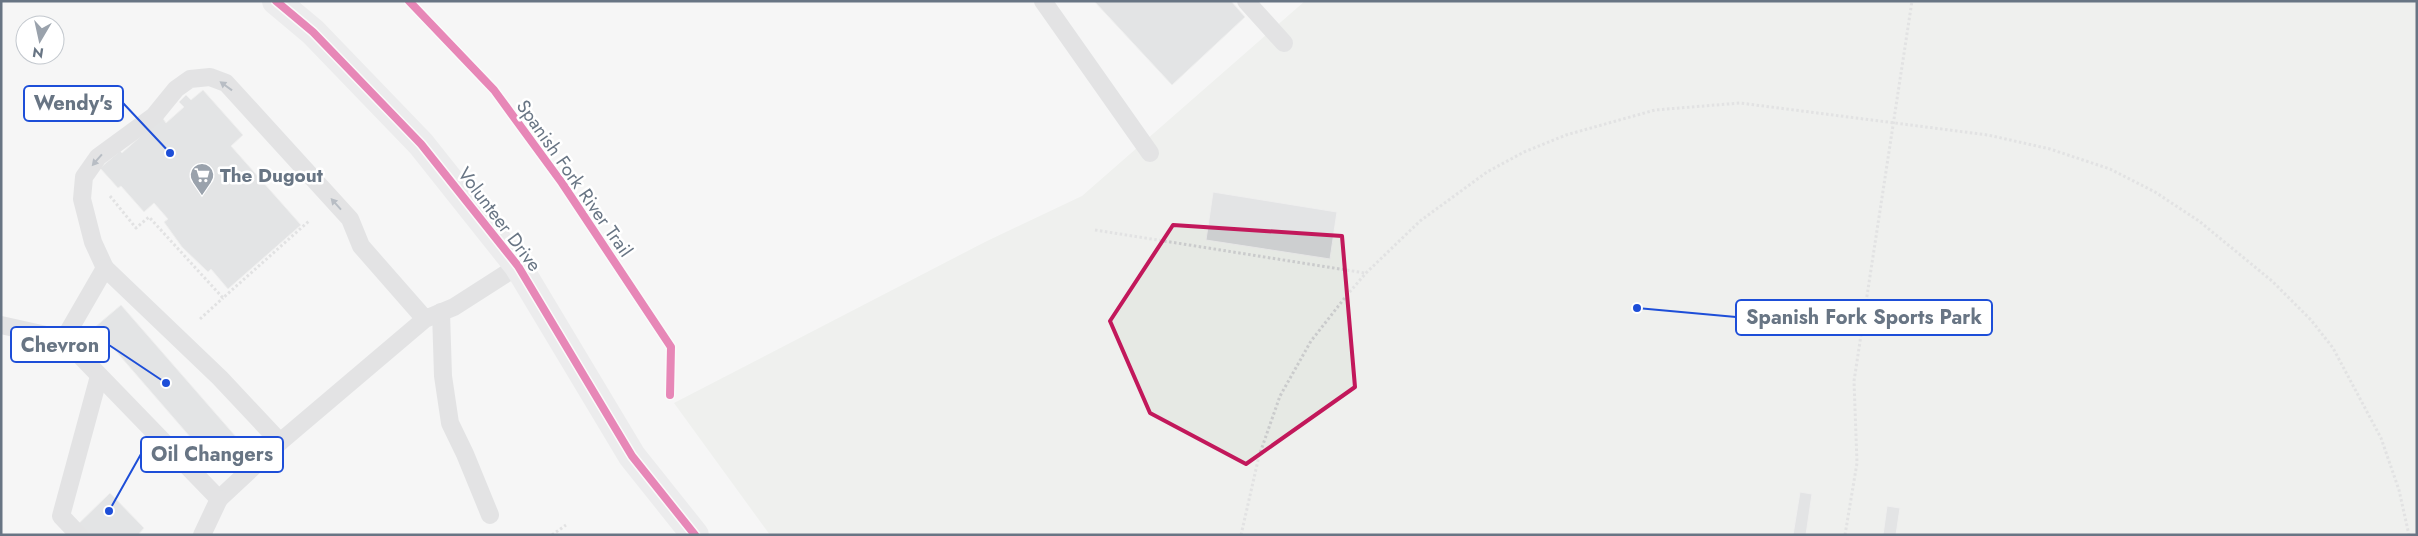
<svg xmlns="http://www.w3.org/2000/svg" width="2418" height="536" font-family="Jost,sans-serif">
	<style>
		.green { fill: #e6e9e4 }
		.building { fill: #cdcfd0; stroke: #e6e6e6 }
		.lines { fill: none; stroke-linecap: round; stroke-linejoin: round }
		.path { stroke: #cacbcc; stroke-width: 3; stroke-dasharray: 2.5 2.5; stroke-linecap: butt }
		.lane { stroke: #cccdcf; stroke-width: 18 }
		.secondary { stroke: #e0e1e2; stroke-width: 28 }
		.cycleway-casing { stroke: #fff; stroke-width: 11 }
		.cycleway { stroke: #d6006c; stroke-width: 8 }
		.oneway { fill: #6d7988 }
		.marked { fill: none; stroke: #c2185b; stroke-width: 4; stroke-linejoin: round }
		.labels { text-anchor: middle; stroke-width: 5; stroke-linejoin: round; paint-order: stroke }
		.poi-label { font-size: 19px; font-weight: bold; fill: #687584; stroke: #fff; text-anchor: start }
		.street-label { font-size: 19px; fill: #687584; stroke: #fff }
		.leader { fill: none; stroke: #1d4ed8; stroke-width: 2 }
		.callout-dot { fill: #1d4ed8; stroke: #fff; stroke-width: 2 }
		.callout { fill: #fff; stroke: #1d4ed8; stroke-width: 2 }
		.callout-label { font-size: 20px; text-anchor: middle; font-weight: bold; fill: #687584 }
	</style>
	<rect width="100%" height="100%" fill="#f6f6f6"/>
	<polygon class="green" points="1305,1 2417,1 2417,535 770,535 674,403 985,242 1082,196"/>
	<g class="building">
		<polygon points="1094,1 1231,1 1245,17 1172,85"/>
		<polygon points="203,90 243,135 231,146 301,225 228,289 211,269 208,272 182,247 164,222 168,219 154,203 144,212 121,186 118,188 100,168 120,151 122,153 162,117 166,123 184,107 179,102 186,95 191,100"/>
		<polygon points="1213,192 1337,212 1330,259 1206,240"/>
		<polygon points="121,305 237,438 211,461 95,327"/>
		<polygon points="1800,492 1812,494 1806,535 1793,535"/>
		<polygon points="110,493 144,528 138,535 67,535"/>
		<polygon points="1887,506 1900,508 1896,535 1883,535"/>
	</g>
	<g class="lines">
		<g class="path">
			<polyline points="411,4 413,1"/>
			<polyline points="110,196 136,228 149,217 223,298 309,221"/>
			<polyline points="1095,230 1365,273"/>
			<polyline points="200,319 223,298"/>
			<polyline points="552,535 566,525"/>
			<polyline points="1241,535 1259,456 1280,396 1311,341 1347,295 1366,273 1420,221 1487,172 1524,152 1566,135 1655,110 1740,103 1988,135 2050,149 2110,169 2155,192 2199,221 2272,281 2311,320 2333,348 2381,438 2399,490 2409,535"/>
			<polyline points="1845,535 1857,463 1854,381 1912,1"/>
		</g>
		<g class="lane">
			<polyline points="1043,1 1150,153"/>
			<polyline points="1246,1 1284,43"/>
			<polyline points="441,312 443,376 450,423 465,454 490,515"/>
			<polyline points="425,319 361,246 350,219 226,83 210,77 190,79 176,89 154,116 98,157 84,177 82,199 93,242 105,268 220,378 280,442 425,319 454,307 518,266"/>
			<polyline points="1,325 64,339 105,268"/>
			<polyline points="64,339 219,499 280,442"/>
			<polyline points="79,535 61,516 99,376"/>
			<polyline points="202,535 219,499"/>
		</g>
		<polyline class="secondary" points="276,1 313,32 421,144 518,266 632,456 695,535"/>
		<g class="cycleway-casing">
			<g id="cycleway">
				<polyline points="276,1 313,32 421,144 518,266 632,456 695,535"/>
				<polyline points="409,1 494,90 562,183 671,347 670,395"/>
			</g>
		</g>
		<use href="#cycleway" class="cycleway"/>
	</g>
	<defs><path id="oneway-solid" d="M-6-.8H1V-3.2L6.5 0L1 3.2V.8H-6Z" transform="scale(1.25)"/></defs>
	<g class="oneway">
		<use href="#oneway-solid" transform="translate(226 86) rotate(-144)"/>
		<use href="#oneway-solid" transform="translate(97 160) rotate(131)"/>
		<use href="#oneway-solid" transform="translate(336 204) rotate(-132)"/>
	</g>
	<path d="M0 0H2418V536H0ZM1173,225l169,11 13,151 -109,77 -96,-51 -40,-92z" fill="#f6f6f6" fill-opacity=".55" fill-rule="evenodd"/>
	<path class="marked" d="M1173,225l169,11 13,151 -109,77 -96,-51 -40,-92z"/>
	<defs>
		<g id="supermarket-pin" transform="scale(1.25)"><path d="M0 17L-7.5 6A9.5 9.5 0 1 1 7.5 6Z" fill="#9aa2ac" stroke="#fff"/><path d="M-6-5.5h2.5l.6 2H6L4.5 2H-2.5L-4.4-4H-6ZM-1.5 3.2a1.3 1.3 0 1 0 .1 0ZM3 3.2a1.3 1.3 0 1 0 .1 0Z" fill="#fff"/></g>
	</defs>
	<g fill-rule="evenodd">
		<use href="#supermarket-pin" x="202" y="175"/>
	</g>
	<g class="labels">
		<g class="poi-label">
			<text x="220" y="182">The Dugout</text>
		</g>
		<g class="street-label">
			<text transform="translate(575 178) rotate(55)" y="7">Spanish Fork River Trail</text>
			<text transform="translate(500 219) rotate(53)" y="7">Volunteer Drive</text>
		</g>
	</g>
	<path class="leader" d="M170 153L123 103M1637 308L1736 317M166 383L109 345M109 511L141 454"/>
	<g class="callout-dot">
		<circle cx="170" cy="153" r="5"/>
		<circle cx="1637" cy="308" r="5"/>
		<circle cx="166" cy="383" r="5"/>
		<circle cx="109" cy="511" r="5"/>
	</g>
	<g class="callout">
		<rect x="24" y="86" width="99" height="35" rx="5"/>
		<rect x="1736" y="300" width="256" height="35" rx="5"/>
		<rect x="11" y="327" width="98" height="35" rx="5"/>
		<rect x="141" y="437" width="142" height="35" rx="5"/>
	</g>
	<g class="callout-label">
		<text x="73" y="110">Wendy's</text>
		<text x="1864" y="324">Spanish Fork Sports Park</text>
		<text x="60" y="352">Chevron</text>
		<text x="212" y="461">Oil Changers</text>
	</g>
	<rect width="2418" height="536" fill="none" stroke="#687584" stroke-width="5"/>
	<g transform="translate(40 40) rotate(189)"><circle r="24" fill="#ffffff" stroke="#c3c8ce"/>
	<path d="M0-4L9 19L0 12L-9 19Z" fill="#9aa2ac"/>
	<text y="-8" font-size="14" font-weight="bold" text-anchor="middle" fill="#687584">N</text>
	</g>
</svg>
